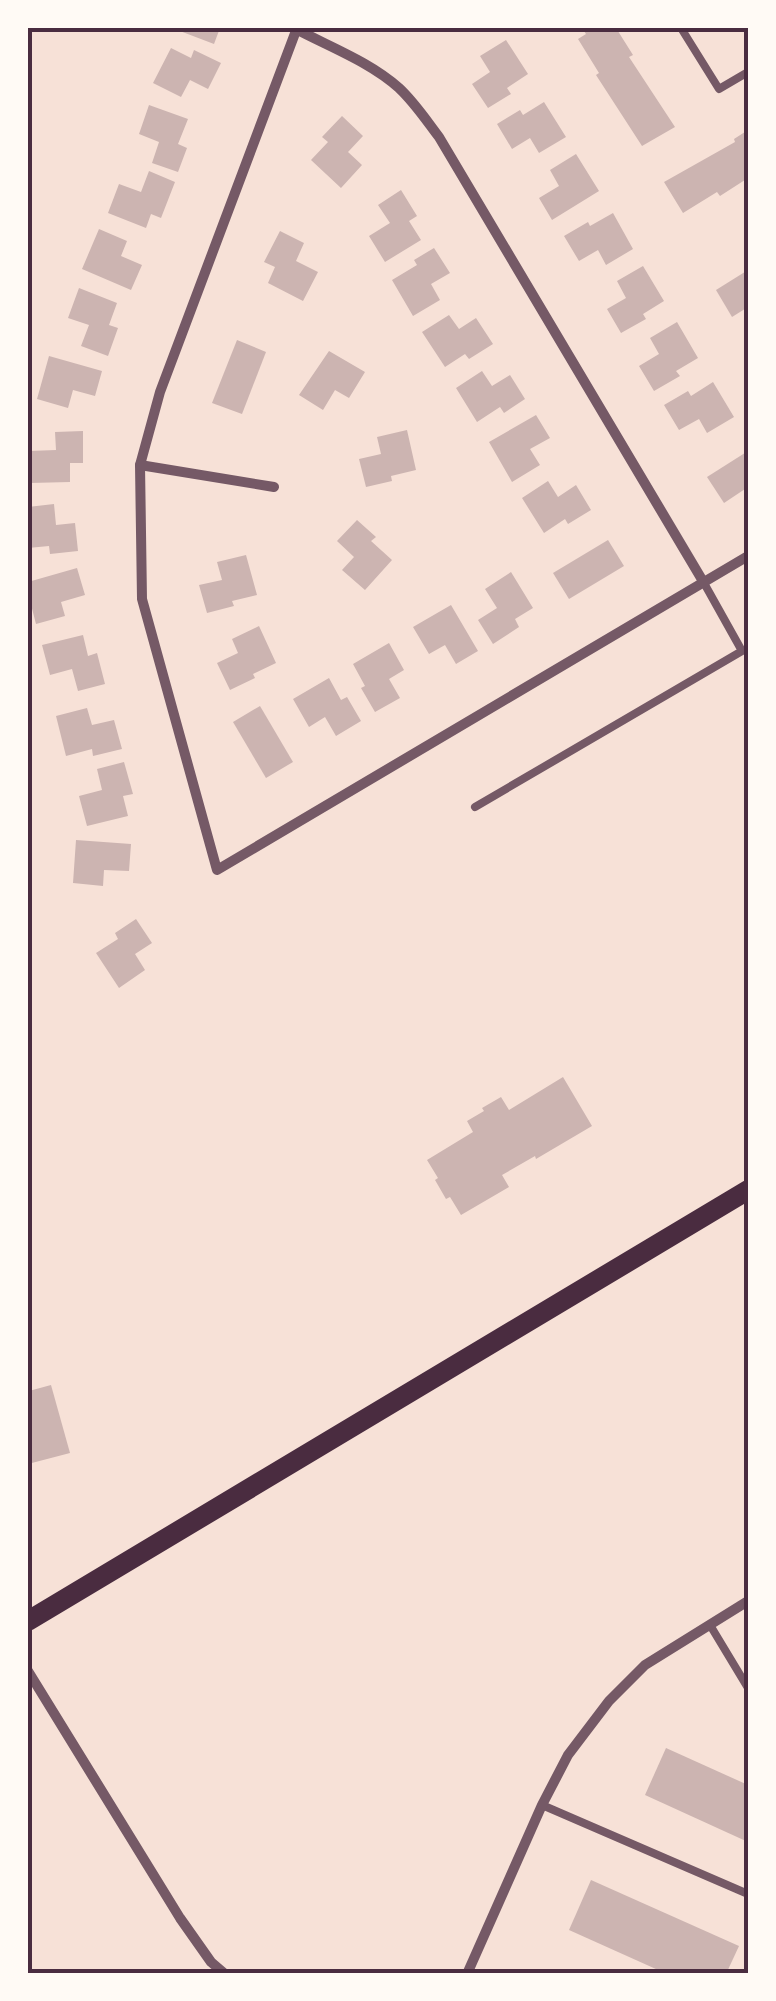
<svg xmlns="http://www.w3.org/2000/svg" width="776" height="2001" font-family="Lato,sans-serif">
	<style>
		.building { fill: #ccb4b1 }
		.lines { fill: none; stroke-linecap: round; stroke-linejoin: round }
		.service { stroke: #755966; stroke-width: 8 }
		.minor { stroke: #755966; stroke-width: 10 }
		.secondary { stroke: #4a2c40; stroke-width: 20 }
		.neatline { fill: none; stroke: #4a2c40; stroke-width: 4 }
	</style>
	<rect width="100%" height="100%" fill="#f7e1d7"/>
	<g class="building">
		<polygon points="172,28 220,28 214,44"/>
		<polygon points="582,28 616,28 633,55 629,57 675,127 642,146 596,75 599,73 578,39 586,34"/>
		<polygon points="506,40 528,74 507,88 511,94 488,108 472,84 490,72 480,56"/>
		<polygon points="171,48 191,58 194,50 221,63 208,89 190,80 181,97 153,83"/>
		<polygon points="544,102 566,137 539,153 530,138 512,149 497,124 520,110 523,115"/>
		<polygon points="149,105 188,119 178,144 187,148 178,172 152,163 159,142 139,134"/>
		<polygon points="342,116 363,136 348,152 362,165 341,188 311,160 328,142 322,137"/>
		<polygon points="748,130 748,178 720,196 717,192 683,213 664,182 735,142 734,139"/>
		<polygon points="576,154 599,191 552,220 539,198 559,186 550,170"/>
		<polygon points="149,171 175,182 161,218 151,214 146,228 108,213 119,184 141,192"/>
		<polygon points="401,190 417,216 409,221 421,240 385,262 369,236 390,223 378,205"/>
		<polygon points="613,213 633,249 606,265 598,250 579,261 564,236 588,222 590,226"/>
		<polygon points="99,229 127,241 121,256 142,265 131,290 82,269"/>
		<polygon points="280,231 304,243 296,261 318,272 303,301 268,283 275,267 264,262"/>
		<polygon points="434,248 450,273 431,284 440,300 413,316 392,280 417,265 414,260"/>
		<polygon points="643,266 664,301 643,314 646,319 621,333 607,309 626,298 617,281"/>
		<polygon points="748,270 748,307 732,317 716,290"/>
		<polygon points="79,288 117,303 109,325 118,328 108,356 81,346 89,325 68,318"/>
		<polygon points="449,315 459,329 476,318 493,344 469,359 465,354 445,367 422,332"/>
		<polygon points="677,322 698,358 676,371 680,376 654,391 639,366 659,354 650,338"/>
		<polygon points="237,340 266,352 242,414 212,403"/>
		<polygon points="329,351 365,372 349,398 335,390 323,410 299,395"/>
		<polygon points="49,356 102,371 95,396 73,390 68,408 37,399"/>
		<polygon points="482,371 492,386 510,375 525,399 504,413 500,407 477,422 456,388"/>
		<polygon points="713,382 734,417 707,433 699,419 679,430 664,405 688,391 691,396"/>
		<polygon points="536,415 550,438 530,449 540,465 512,482 489,442"/>
		<polygon points="407,430 416,470 391,476 392,481 366,487 359,459 381,454 377,437"/>
		<polygon points="83,431 83,463 70,463 70,482 30,483 29,451 56,450 55,432"/>
		<polygon points="748,451 748,487 724,503 707,477"/>
		<polygon points="548,481 558,497 576,485 591,510 568,524 565,519 544,533 522,498"/>
		<polygon points="54,504 56,525 75,523 78,551 50,554 49,546 28,548 28,507"/>
		<polygon points="357,520 376,537 371,541 392,560 365,590 342,570 354,557 337,541"/>
		<polygon points="608,540 624,566 569,599 553,573"/>
		<polygon points="246,555 257,595 232,601 234,606 207,613 199,585 222,580 217,562"/>
		<polygon points="77,568 85,595 61,602 65,616 36,624 28,593 28,582"/>
		<polygon points="511,572 533,608 515,619 519,627 493,644 478,620 497,608 485,589"/>
		<polygon points="451,605 478,651 456,664 445,645 429,654 413,627"/>
		<polygon points="259,626 276,663 253,674 255,678 230,690 217,663 238,653 232,639"/>
		<polygon points="83,635 88,656 97,653 105,684 78,691 72,669 50,675 42,645"/>
		<polygon points="389,643 404,670 389,679 400,698 375,712 361,688 365,686 353,664"/>
		<polygon points="329,678 341,700 347,697 361,721 336,736 325,717 309,727 293,699"/>
		<polygon points="260,706 293,762 266,778 233,722"/>
		<polygon points="87,708 92,725 114,720 122,749 93,756 92,749 66,756 56,716"/>
		<polygon points="124,762 133,794 123,796 128,816 87,826 79,796 102,790 97,769"/>
		<polygon points="76,840 131,844 129,871 104,870 103,886 73,883"/>
		<polygon points="136,919 152,943 135,954 145,970 119,988 96,953 118,939 115,933"/>
		<polygon points="563,1077 592,1126 536,1159 535,1156 502,1175 509,1187 461,1215 450,1197 446,1199 435,1180 438,1178 427,1160 473,1132 467,1121 484,1111 482,1108 501,1097 509,1110"/>
		<polygon points="51,1385 70,1453 28,1464 29,1391"/>
		<polygon points="666,1748 748,1785 748,1842 645,1795"/>
		<polygon points="591,1880 739,1946 726,1974 667,1974 569,1930"/>
	</g>
	<g class="lines">
		<g class="service">
			<polyline points="681,28 719,89 748,72"/>
			<polyline points="475,807 742,651 704,583"/>
			<polyline points="710,1625 748,1688"/>
			<polyline points="542,1805 748,1894"/>
		</g>
		<g class="minor">
			<polyline points="297,28 160,392 140,465 142,599 217,870 748,556"/>
			<path d="M296,29c34,18 74,33 103,59 16,15 27,32 40,49l265,446"/>
			<polyline points="140,465 274,487"/>
			<polyline points="28,1671 180,1918 211,1962 225,1974"/>
			<polyline points="467,1974 542,1805 568,1755 609,1701 645,1665 748,1601"/>
		</g>
		<polyline class="secondary" points="28,1621 748,1190"/>
	</g>
	<rect width="776" height="2001" fill="none" stroke="#fffaf5" stroke-width="60"/>
	<rect x="30" y="30" width="716" height="1941" class="neatline"/>
</svg>
